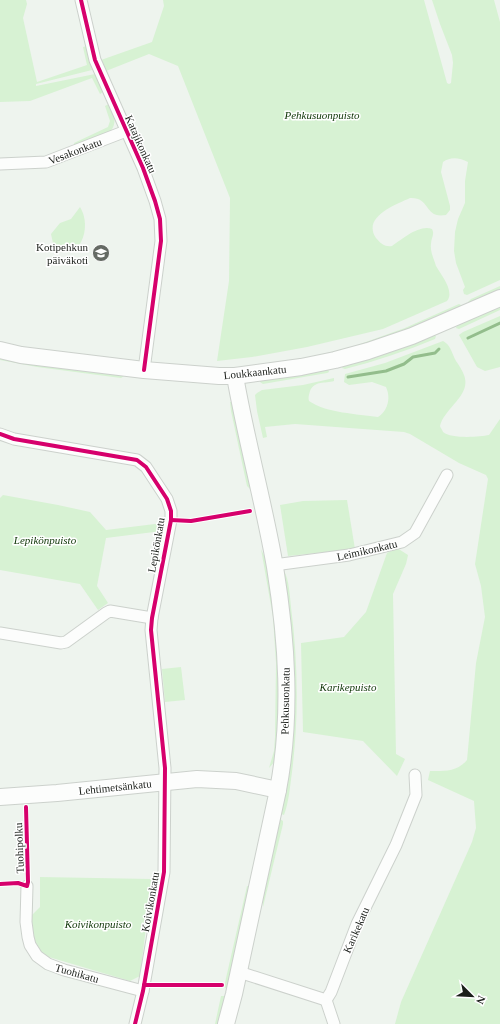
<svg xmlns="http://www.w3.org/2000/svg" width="500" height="1024" font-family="'Times New Roman',serif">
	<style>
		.green { fill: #d7f2d3 }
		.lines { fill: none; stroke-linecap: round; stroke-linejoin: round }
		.stream { stroke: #93bd8c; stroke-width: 3 }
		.street-casing { stroke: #ccd1cc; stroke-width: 13 }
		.secondary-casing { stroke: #ccd1cc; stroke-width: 18 }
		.street { stroke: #fcfdfc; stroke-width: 11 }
		.secondary { stroke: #fcfdfc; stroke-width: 16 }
		.cycleway-casing { stroke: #fff; stroke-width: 6 }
		.cycleway { stroke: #d6006c; stroke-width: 4 }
		.labels { text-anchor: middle; stroke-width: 3; stroke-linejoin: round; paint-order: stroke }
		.park-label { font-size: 11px; font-style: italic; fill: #0d3505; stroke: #fff }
		.street-label { font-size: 11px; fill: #1b1f1a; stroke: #fff }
		.poi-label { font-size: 11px; fill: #1b1f1a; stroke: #fff; text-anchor: end }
	</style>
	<rect width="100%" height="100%" fill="#eef4ee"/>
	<g class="green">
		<polygon points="0,0 26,0 27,4 23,18 37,82 87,65 83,47 87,46 92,70 36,84 36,86 95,74 103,92 100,94 92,78 30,101 0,102"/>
		<path d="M163,0h261l20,72 3,11 2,1 2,-1 2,-20 -1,-8 -12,-31 -8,-24h62l6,22v258l-33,15 -3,-1 -1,-4 2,-3 -9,-24 -2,-12 1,-19 3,-13 7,-16v-22l3,-19c-8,-4 -17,-6 -25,0l-2,10 9,34v4l-4,5c-22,4 -15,-18 -36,-17 -15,7 -48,19 -34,40 5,6 9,9 16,8 10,-7 28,-22 40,-17 3,6 -1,9 -1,15 -1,8 3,15 5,22 5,9 19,25 11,35l-64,28 -76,18 -55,10 -35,4 12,-80 1,-83 -52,-132 -29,-12 -43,17 -5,-11 51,-18 12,-36z"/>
		<path d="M109,104c5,11 9,18 1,28l-35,14 -1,-3 34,-16 2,-6 -5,-15z"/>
		<path d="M80,207c6,9 7,24 1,35 -2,4 -8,8 -12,11l-16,-10 -2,-9 9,-11 11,-4z"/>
		<polygon points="500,286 500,291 470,304 468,302 471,299"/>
		<polygon points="459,304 461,305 461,307 395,336 305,360 259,365 305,358 349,348 405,328"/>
		<polygon points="500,305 500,310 459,329 456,328 457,325"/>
		<polygon points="500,316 500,367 485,371 477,367 459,335 463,332"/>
		<path d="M434,334l2,2 -1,3c-29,12 -59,22 -90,30l-3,-1 1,-2z"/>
		<path d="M443,341c8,4 9,13 13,20 3,4 6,9 8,14 8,20 -20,33 -24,51 0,1 3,5 3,6 8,7 36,5 46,3l11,-16v605h-105l6,-22 71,-160 4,-14 -2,-27 -46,-21 2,-9c14,0 27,1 37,-11l9,-97 9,-46 -4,-31 -6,-22 13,-85 -2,-4 -27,-12 -49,-29 -6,-2 -109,-8 -30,3 2,10 -4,1 -6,-27 -2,-16 2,-2 5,-3 41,-5 31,-7v3c-9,3 -19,-1 -24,10 -1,4 -2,6 -1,10 17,12 49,13 69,16 10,-7 13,-19 8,-30l-14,-5 -23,3 -5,-3 1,-8 40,-11z"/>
		<polygon points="0,356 124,376 121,378 37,367 0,360"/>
		<polygon points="328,369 329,372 327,373 263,384 260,382 260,380"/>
		<polygon points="230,402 234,402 250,489 247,486 231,411"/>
		<polygon points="3,495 58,505 90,512 106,530 163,523 162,531 106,538 97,586 108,603 98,610 80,584 0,570 0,498"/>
		<polygon points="347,500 355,549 288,556 280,505 303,501"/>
		<polygon points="397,548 408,555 406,564 393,594 396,754 405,759 397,776 363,741 303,732 301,643 344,637 366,612 387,553"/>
		<polygon points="261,549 267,562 281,678 276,760 269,768 274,751 275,737 276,663 273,617"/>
		<path d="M284,571c5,8 6,26 7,36 7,55 8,110 1,165 -2,14 -3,30 -8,43l-3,-1 2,-240z"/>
		<polygon points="181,667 185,700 165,702 162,669"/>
		<polygon points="280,819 283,821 283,824 263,907 262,894"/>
		<polygon points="40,877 152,879 140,976 130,981 42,955 32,941 32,915 40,907"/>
		<polygon points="247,886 250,887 227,989 224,987"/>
		<polygon points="221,996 225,996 225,999 219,1024 215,1024"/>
	</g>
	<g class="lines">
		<g class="stream">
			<polyline points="468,338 500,323"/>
			<polyline points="348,377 386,371 404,364 413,357 435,353 439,349"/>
		</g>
		<g class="street-casing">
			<g id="street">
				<polyline points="81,0 95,60 143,168 155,201 160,219 161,241 144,370"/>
				<polyline points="0,164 46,162 126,131"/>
				<polyline points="0,434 14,439 137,460 146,467 167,499 171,511 171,520 152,618 151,630 165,768 164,872 143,991 135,1024"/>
				<polyline points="274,565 349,555 402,542 415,533 447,475"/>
				<polyline points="0,633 61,643 66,642 106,613 110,611 152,618"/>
				<polyline points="27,886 26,922 28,937 30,945 37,956 48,964 64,970 143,991"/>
				<polyline points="239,972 326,1000 331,992 357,924 396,845 416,795 415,775"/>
				<polyline points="326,1000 334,1024"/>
			</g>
		</g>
		<g class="secondary-casing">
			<g id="secondary">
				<polyline points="0,350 21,355 144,370 219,376 235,376 301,367 335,360 368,351 412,336 500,298"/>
				<polyline points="0,797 57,793 197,779 236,781 278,790"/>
				<path d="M226,1024l8,-30 44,-204c14,-74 9,-149 -3,-223 -11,-64 -29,-127 -40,-191"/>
			</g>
		</g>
		<use href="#street" class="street"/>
		<use href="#secondary" class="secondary"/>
		<g class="cycleway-casing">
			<g id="cycleway">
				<polyline points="81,0 95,60 143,168 155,201 160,219 161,241 144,370"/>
				<polyline points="0,434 14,439 137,460 146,467 167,499 171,511 171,520 152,618 151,630 165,768 164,872 143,991 135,1024"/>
				<polyline points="171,520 191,521 250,511"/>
				<polyline points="0,884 18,883 27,886 28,882 26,807"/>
				<polyline points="144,985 222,985"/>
			</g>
		</g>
		<use href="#cycleway" class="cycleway"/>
	</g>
	<defs>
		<g id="school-disc" transform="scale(0.9)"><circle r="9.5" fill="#656a64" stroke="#fff"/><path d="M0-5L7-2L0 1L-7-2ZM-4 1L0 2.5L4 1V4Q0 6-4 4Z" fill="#fff"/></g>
	</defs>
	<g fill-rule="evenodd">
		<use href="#school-disc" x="101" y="253"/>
	</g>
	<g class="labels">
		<g class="park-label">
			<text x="322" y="119">Pehkusuonpuisto</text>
			<text x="45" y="544">Lepikönpuisto</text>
			<text x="348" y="691">Karikepuisto</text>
			<text x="98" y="928">Koivikonpuisto</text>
		</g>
		<g class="street-label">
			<text transform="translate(141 144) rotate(66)" y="4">Katajikonkatu</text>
			<text transform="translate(75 151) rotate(-21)" y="4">Vesakonkatu</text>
			<text transform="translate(255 372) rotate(-6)" y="4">Loukkaankatu</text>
			<text transform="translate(156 545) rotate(-80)" y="4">Lepikönkatu</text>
			<text transform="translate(367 550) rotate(-13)" y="4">Leimikonkatu</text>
			<text transform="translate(285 701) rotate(-89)" y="4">Pehkusuonkatu</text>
			<text transform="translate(115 787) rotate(-6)" y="4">Lehtimetsänkatu</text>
			<text transform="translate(19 848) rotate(-92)" y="4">Tuohipolku</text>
			<text transform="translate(150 902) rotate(-80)" y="4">Koivikonkatu</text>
			<text transform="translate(356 930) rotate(-66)" y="4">Karikekatu</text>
			<text transform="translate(77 973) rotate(16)" y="4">Tuohikatu</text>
		</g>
		<g class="poi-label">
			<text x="88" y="251">Kotipehkun<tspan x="88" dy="13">päiväkoti</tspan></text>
		</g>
	</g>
	<g transform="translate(472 996) rotate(114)" stroke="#ffffff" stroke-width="3" paint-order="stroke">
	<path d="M0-3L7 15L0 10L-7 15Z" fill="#1b1f1a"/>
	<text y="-6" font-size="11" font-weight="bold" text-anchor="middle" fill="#1b1f1a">N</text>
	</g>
</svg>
